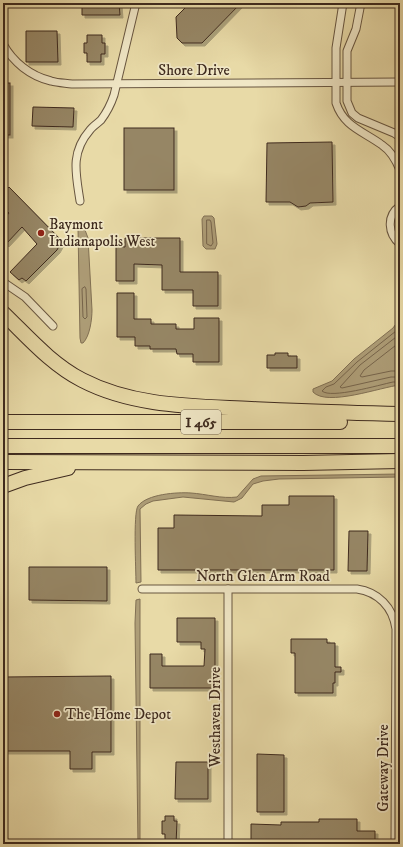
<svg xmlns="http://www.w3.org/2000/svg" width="403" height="847" font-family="'IM FELL DW Pica',serif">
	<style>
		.water { fill: #ae9e78; stroke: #817054 }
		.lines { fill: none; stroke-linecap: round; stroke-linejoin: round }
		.shore { stroke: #76644b; stroke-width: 1 }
		.building { fill: #968665; stroke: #3e2a1e; filter: url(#shadow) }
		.minor-casing { stroke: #685640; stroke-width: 9 }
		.motorway-casing { stroke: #3e2a1e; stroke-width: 16 }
		.minor { stroke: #f0e7c6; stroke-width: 7 }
		.motorway { stroke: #e8daa7; stroke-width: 14 }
		.poi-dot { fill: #8f2418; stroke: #f0e7c6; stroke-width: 1.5 }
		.labels { text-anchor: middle; stroke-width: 3.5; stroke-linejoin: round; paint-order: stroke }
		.shield { fill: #f0e7c6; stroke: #736350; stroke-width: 1 }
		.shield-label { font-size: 14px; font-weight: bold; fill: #3e2a1e }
		.street-label { font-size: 15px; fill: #3e2a1e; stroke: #f0e7c6 }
		.poi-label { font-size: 15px; fill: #3e2a1e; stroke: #f0e7c6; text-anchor: start }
	</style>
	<defs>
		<filter id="shadow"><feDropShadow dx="3" dy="3" stdDeviation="0" flood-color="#0004"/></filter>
	</defs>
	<rect width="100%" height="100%" fill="#e8daa7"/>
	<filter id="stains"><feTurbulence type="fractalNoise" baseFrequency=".005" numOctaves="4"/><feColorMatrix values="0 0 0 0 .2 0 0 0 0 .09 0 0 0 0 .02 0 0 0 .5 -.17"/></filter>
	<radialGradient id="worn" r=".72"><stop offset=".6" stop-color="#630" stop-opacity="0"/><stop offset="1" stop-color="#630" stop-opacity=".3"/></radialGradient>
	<g class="water">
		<polygon points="204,216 212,216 214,218 217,244 215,249 206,249 203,246 202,219"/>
		<path d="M78,228h5l2,2 3,8 4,72c0,9 -2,26 -9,33h-2l-1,-5z"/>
		<path d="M400,314v71c-19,2 -73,22 -87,7v-3l19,-8 22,-22 39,-31 5,-7z"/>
		<path d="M400,474v3l-121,2 -16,2 -10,3 -11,14 -8,4 -51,-5 -30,4 -7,3 -6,5 1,73 -5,1c0,-12 -3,-70 2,-77 9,-12 39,-14 53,-13 15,1 31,6 46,4l16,-18 8,-3z"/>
		<polygon points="140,599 140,844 138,844 135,623 136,600"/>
	</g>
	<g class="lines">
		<g class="shore">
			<polygon points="207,220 210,220 211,222 213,243 211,246 207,244"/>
			<polygon points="85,287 86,289 87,317 85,319 83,317 82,289"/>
			<path d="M400,325l-4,6 -39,31 -23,22 -8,3 -4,4c9,8 57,-6 71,-9h7"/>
			<polyline points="400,334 360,365 340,387 342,388 391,377 400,377"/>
			<polyline points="400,342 364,370 360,376 362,377 391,371 400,371"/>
		</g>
	</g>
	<g class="building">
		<polygon points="82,3 119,3 120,15 82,15"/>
		<polygon points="190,3 241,3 202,43 182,43 177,38 176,17"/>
		<polygon points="26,31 57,31 58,62 26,62"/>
		<polygon points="87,35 102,35 102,43 105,43 105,54 101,54 101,62 87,62 87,53 84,53 84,43 87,43"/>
		<rect x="3" y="83" width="7" height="52"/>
		<polygon points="33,107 74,108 73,127 32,126"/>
		<rect x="124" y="128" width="50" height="62"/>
		<polygon points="332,142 333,202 310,203 306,206 298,207 290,202 266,202 267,143"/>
		<polygon points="3,187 6,190 9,187 62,241 57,250 26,281 22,278 19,280 10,272 37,244 22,227 6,244 3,241 3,220 9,213 3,207"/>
		<polygon points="125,238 180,238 180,272 218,272 218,306 193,306 193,290 162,290 162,265 134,264 134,281 116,281 116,246 125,247"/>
		<polygon points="117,293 134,293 134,319 151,319 151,324 176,324 176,329 194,329 194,318 219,318 219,362 193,362 193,354 177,354 176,349 150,349 150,346 135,346 135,337 117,337"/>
		<polygon points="275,353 288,353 288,356 297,356 297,368 267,368 267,355 275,355"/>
		<polygon points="289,496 334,496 334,570 158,570 158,528 174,528 174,515 262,516 262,505 289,505"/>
		<polygon points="349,531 368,531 367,571 348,571"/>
		<polygon points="29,567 107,567 107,601 29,600"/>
		<polygon points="177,618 215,618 215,688 150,688 150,654 162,654 162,666 204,666 205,649 201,649 201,642 177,642"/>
		<polygon points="291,639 327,639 327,643 335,643 335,667 341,667 341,672 335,672 335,683 333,683 333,693 295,693 295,653 291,653"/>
		<polygon points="111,676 111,752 92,752 92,769 70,769 70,751 3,751 3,677"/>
		<polygon points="257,754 284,755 284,812 257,812"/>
		<polygon points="176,762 208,762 208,799 175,799"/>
		<polygon points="165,816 174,816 174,821 177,821 176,844 165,844 165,834 162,834 162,821 165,821"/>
		<polygon points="319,819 357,819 357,831 375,831 375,843 251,844 251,824 281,825 281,822 319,822"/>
	</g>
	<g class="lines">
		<g class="minor-casing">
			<g id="minor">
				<path d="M343,3l-7,45v55c8,24 27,28 46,42 9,6 14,15 18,25"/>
				<polyline points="361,3 356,29 347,51 347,101 352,113 358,118 394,133 400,137"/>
				<path d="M3,44c10,18 27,32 48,37 7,2 14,2 21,3l328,-2"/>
				<path d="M80,201c-4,-27 -10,-48 10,-71 3,-4 8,-7 11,-10 6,-8 10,-16 13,-25l22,-92"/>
				<path d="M400,206c-14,10 -12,28 0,38"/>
				<polyline points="3,282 25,297 53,326"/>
				<path d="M142,589h215c21,3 36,18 39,40l-1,215"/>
				<polyline points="228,844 228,589"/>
			</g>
		</g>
		<g class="motorway-casing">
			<g id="motorway">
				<path d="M3,313c25,24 48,51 79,67 52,27 111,26 169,29 50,2 99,4 149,5"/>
				<polyline points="3,422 340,422"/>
				<polyline points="3,446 400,446"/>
				<polyline points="3,462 303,463 400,461"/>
				<polyline points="3,486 25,478 68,468"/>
			</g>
		</g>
		<use href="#minor" class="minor"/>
		<use href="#motorway" class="motorway"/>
	</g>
	<g class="poi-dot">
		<circle cx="41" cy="233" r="4"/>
		<circle cx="57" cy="714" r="4"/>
	</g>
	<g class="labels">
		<rect class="shield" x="181" y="410" width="40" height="24" rx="3"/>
		<g class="shield-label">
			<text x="201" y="427">I 465</text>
		</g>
		<g class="street-label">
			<text x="194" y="75">Shore Drive</text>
			<text x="263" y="581">North Glen Arm Road</text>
			<text transform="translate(215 717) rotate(-90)" y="5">Westhaven Drive</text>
			<text transform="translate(383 768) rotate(-90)" y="5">Gateway Drive</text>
		</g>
		<g class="poi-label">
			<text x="49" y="229">Baymont<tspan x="49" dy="17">Indianapolis West</tspan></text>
			<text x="65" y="719">The Home Depot</text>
		</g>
	</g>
	<rect width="403" height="847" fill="none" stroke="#e8daa7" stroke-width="16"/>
	<rect x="4" y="4" width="395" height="839" fill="none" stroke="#3e2a1e" stroke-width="2"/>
	<rect x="8" y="8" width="387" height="831" fill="none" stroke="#3e2a1e"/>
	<rect width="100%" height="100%" filter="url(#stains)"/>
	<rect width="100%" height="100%" fill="url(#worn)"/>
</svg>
